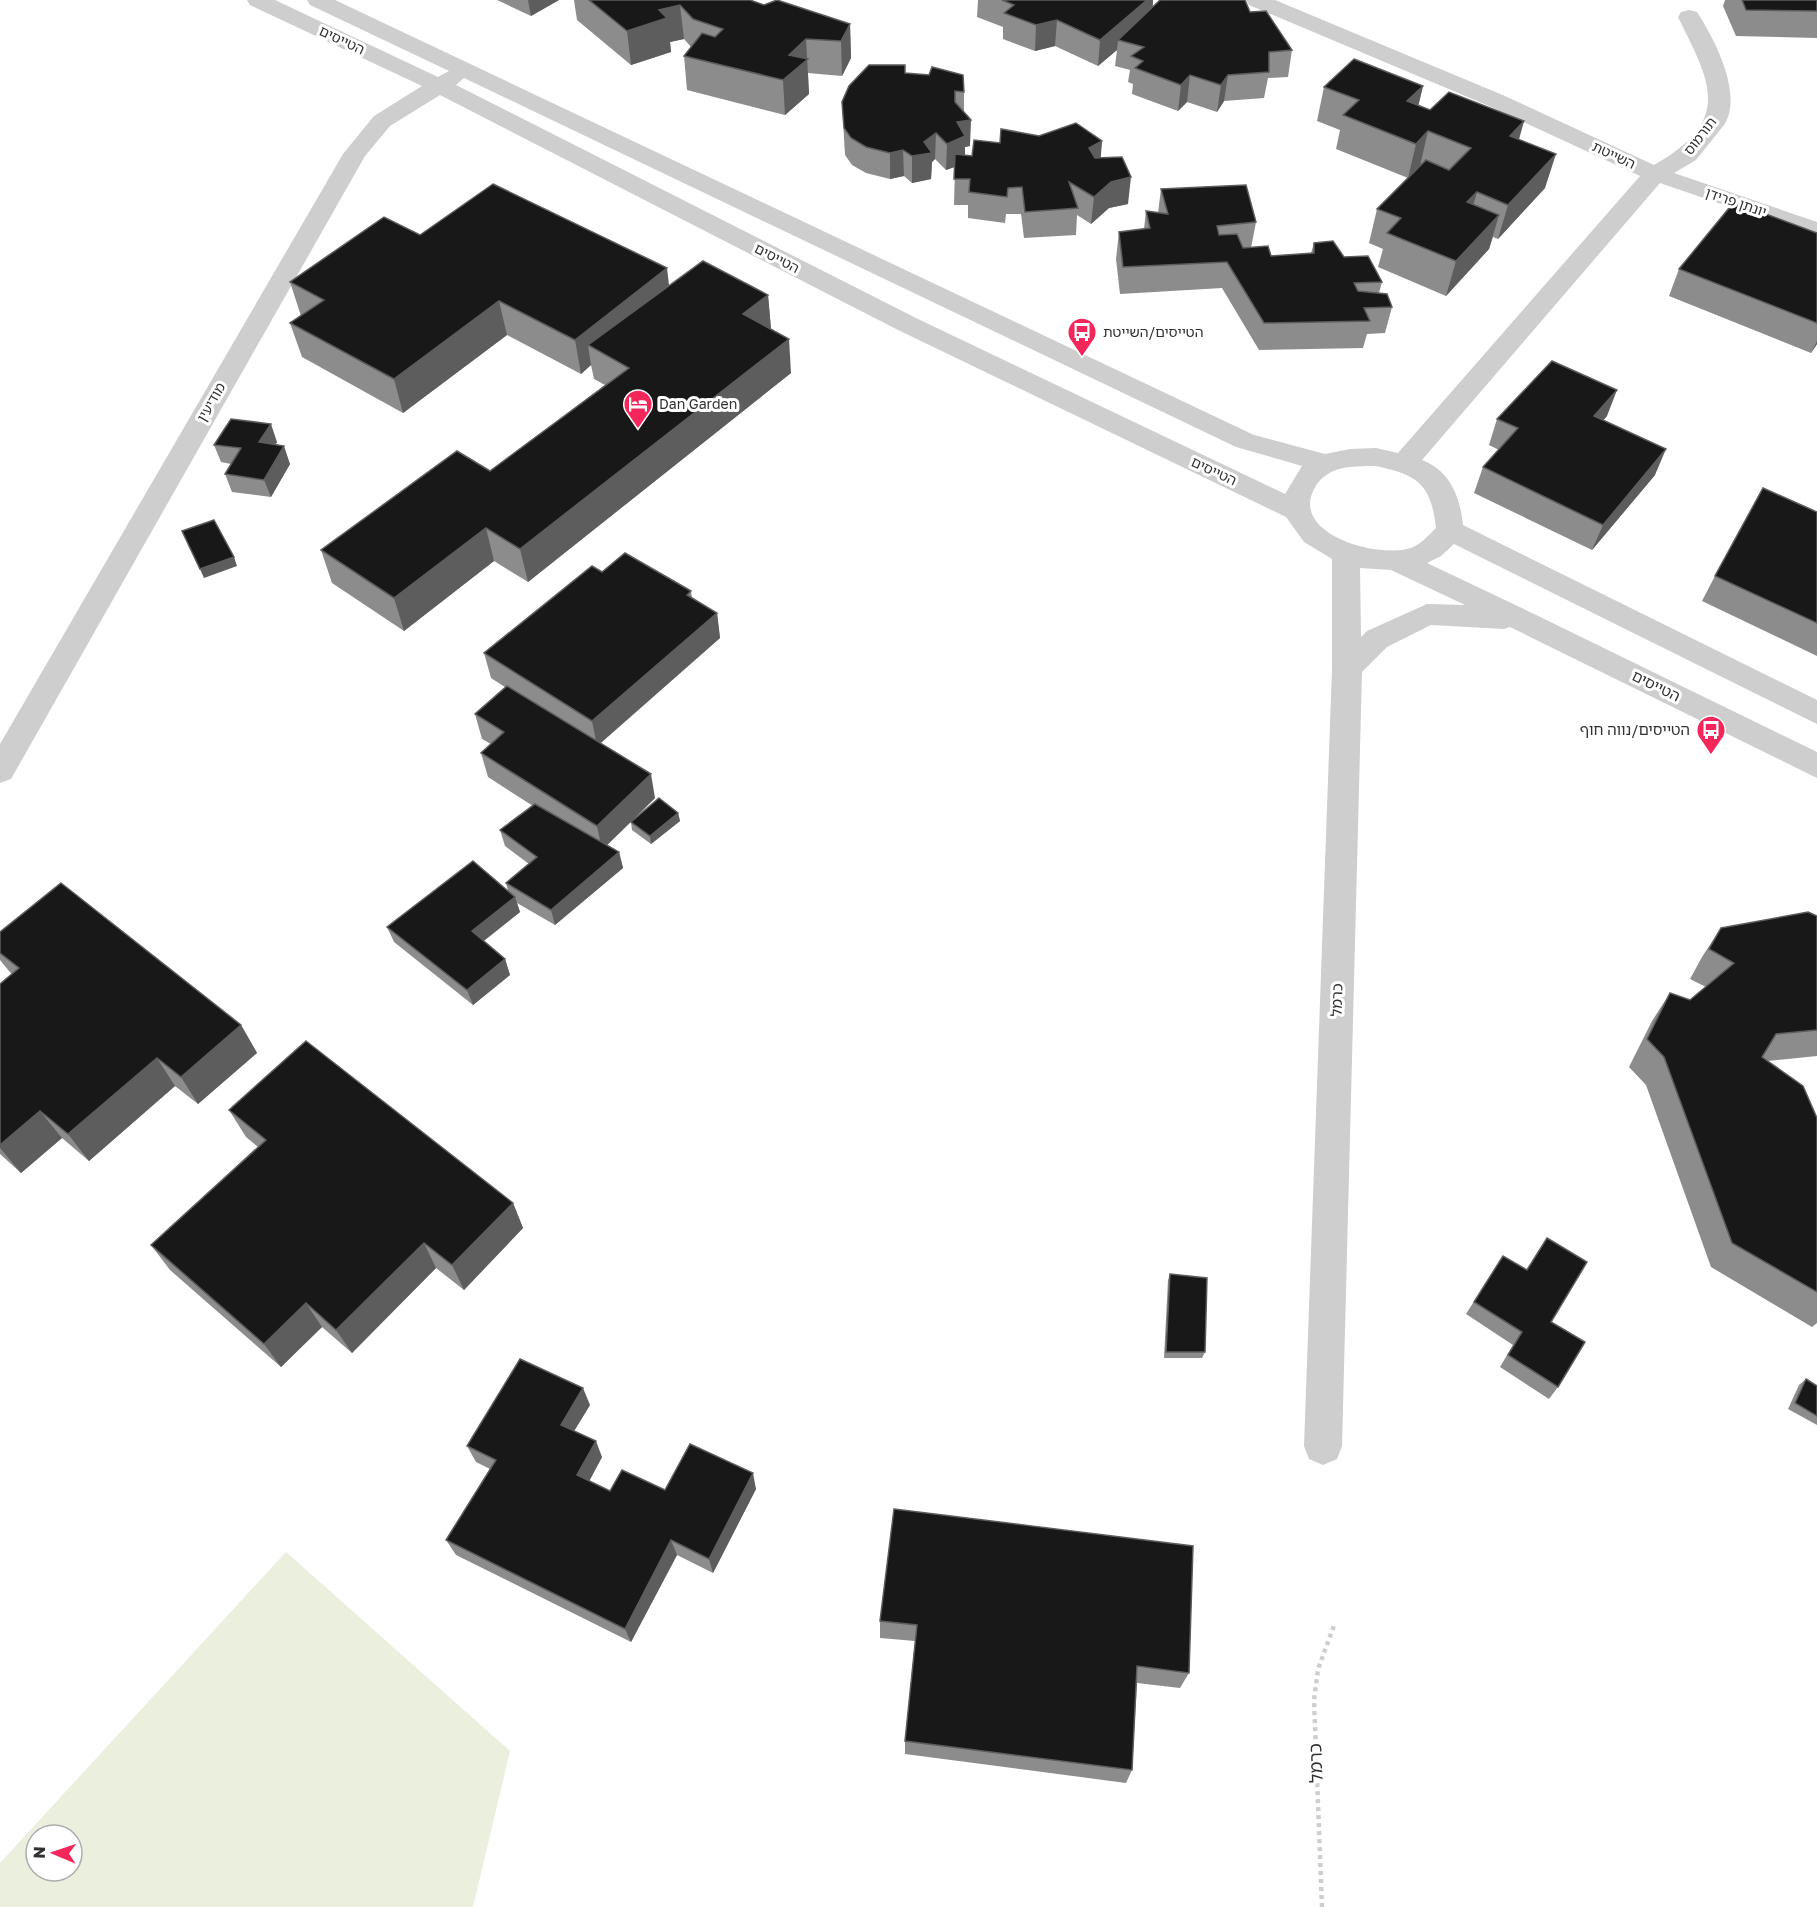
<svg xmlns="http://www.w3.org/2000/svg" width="1817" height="1907" font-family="'Golos Text','Noto Sans Hebrew',sans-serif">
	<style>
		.green { fill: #eaefde; fill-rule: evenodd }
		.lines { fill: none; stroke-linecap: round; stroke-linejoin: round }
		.path { stroke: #cecece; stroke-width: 4.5; stroke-dasharray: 4 4; stroke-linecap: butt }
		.minor { fill: #cecece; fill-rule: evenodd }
		.wall { fill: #8c8c8c }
		.shaded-wall { fill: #5d5d5d }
		.building { fill: #181818; stroke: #5d5d5d; stroke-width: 1.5 }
		.labels { text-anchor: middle; stroke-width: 6; stroke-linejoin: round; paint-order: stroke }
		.far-street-label { font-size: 14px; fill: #313131; stroke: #fff }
		.far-poi-label { font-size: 14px; fill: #313131; stroke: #fff; text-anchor: start }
		.street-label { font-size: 15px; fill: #313131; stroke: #fff }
		.poi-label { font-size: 15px; fill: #313131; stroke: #fff; text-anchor: end }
		.near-street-label { font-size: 18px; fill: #313131; stroke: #fff }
	</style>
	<rect width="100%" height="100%" fill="#fff"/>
	<path class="green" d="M286,1552l224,199 -37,156h-473v-44zM36,1835h36v36h-36z"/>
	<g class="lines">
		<polyline class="path" points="1322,1907 1314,1700 1318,1669 1335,1623"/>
		<path class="minor" d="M247,0h28l163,77 11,-6 -139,-66 -3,-5h28l919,435 71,19 25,-5 26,-1 22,5 242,-277 -151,-70 -240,-101 -3,-5h29l230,96 149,69c78,-45 58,-80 24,-148l3,-5 8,-2 8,2c17,26 47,83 27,113l-28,35 -22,13 143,49v15l-157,-54 -238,277c28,11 38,36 41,65l354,175v24l-363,-180 -13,12 -14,7 103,49 287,140v26l-307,-151 -6,2 -73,-4 -44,22 -25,25 -20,774 -5,13 -14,6 -14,-6 -5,-13 28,-777v-110l-28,-17 -18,-25 -388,-187 -458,-235 -50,31 -25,30 -354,623 -11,4v-39l343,-590 31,-38 48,-30 -172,-81zM464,78l772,369 66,19 -17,28 -369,-176 -460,-233zM1376,466c42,9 55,18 60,62 -7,7 -15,16 -25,20 -34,11 -127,-15 -94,-64 5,-7 14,-13 22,-15 12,-3 25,-3 37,-3zM1360,568l31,2 74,35 -38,-1 -60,27 -6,6z"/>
	</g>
	<g class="wall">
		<polygon points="497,0 559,0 531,16"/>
		<polygon points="574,0 750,0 764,5 850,24 851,58 842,76 808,73 809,94 785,115 687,90 684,56 691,47 684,39 670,42 671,52 631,65 577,20"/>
		<polygon points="978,0 1153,0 1153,7 1250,12 1292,50 1288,77 1268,78 1264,98 1224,101 1217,112 1187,102 1178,111 1132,94 1133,84 1128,82 1130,70 1115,66 1117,50 1098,66 1055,46 1035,51 1003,39 1003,27 977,17"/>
		<polygon points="1725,0 1817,0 1817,38 1736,36 1723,6"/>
		<polygon points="905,73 929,75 964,92 964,112 970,146 965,147 965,155 972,156 1000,143 1039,136 1102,141 1100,158 1128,204 1109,208 1091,224 1077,215 1076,235 1024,238 1021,214 1006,214 1005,223 968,218 968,205 954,205 955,167 946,170 935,159 932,162 931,179 912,183 904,176 890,179 866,173 852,165 845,155 842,102"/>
		<polygon points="1423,86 1418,106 1430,110 1524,121 1519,140 1545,188 1498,239 1493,237 1489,249 1446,296 1378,267 1383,249 1369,243 1377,209 1420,166 1408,178 1336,149 1340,130 1317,121 1324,87"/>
		<polygon points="1161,189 1256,222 1251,248 1271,256 1311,253 1314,243 1344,257 1382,282 1379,293 1392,307 1385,333 1367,334 1363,348 1259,350 1222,288 1120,294 1116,259 1119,232 1144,229 1146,211 1158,213"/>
		<polygon points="1817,233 1817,344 1811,353 1669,296 1679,269"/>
		<polygon points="420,235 669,286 768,295 771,329 791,373 528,582 494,561 404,631 332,583 321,550 490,471 605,385 594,379 591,365 581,374 507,335 403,413 302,357 290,323 301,316 290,282"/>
		<polygon points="1607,416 1603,420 1655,475 1592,550 1474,493 1483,467 1499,450 1489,445 1497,419"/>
		<polygon points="277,442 275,445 290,464 271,497 232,492 225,474 231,464 221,462 214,445"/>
		<polygon points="1817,512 1817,656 1702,601 1715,576"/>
		<polygon points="602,572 691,591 692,598 717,613 720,638 601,743 655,798 633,820 678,813 680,821 651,844 632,830 631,822 607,845 619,852 623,868 555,925 517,903 520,912 484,941 505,959 510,975 473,1005 394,942 387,927 508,891 506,883 529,864 505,846 500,830 533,806 488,777 481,753 491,744 482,739 475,714 505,687 491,678 484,653"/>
		<polygon points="1817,916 1817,1056 1767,1061 1817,1118 1817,1323 1812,1327 1711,1267 1646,1085 1629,1067 1652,1021 1670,993 1690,1000 1706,987 1690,979 1702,957 1721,928"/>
		<polygon points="0,932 241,1025 257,1053 198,1104 175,1086 89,1161 62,1138 21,1173 0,1154 0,984 12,974 9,971 0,960"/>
		<polygon points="229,1110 513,1203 523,1228 464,1290 436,1268 352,1353 322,1327 281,1367 170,1270 151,1245 258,1147 246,1137"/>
		<polygon points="1547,1238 1551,1322 1558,1387 1549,1399 1500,1367 1513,1345 1466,1314 1503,1256 1527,1270"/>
		<polygon points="1170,1274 1205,1352 1202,1358 1164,1358 1168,1280"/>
		<polygon points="1806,1379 1817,1386 1817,1425 1788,1409 1799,1385"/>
		<polygon points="590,1405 574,1431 602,1457 589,1481 610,1491 756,1489 713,1573 677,1555 631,1642 456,1555 446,1540 490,1469 476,1462 467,1446"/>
		<polygon points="894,1509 1189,1673 1180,1688 1137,1683 1132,1770 1126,1783 905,1754 905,1741 915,1641 880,1638 880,1621"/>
	</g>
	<g class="shaded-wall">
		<polygon points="528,0 559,0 531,16"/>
		<polygon points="1147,0 1153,0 1151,20 1118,40 1117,50 1098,66 1100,40"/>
		<polygon points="680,5 684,39 670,42 671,52 631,65 627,31 659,10"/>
		<polygon points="1057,20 1055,46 1035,51 1036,25"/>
		<polygon points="850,24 851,58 842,76 841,41"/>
		<polygon points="806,39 809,94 785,115 783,80 789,55"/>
		<polygon points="1190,75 1187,102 1178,111 1181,85"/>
		<polygon points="1228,75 1224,101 1217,112 1221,85"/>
		<polygon points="1423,86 1415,120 1407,101"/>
		<polygon points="971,120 970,146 965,147 965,163 946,170 947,144 957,122"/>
		<polygon points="1524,121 1514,155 1510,136"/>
		<polygon points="1428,131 1420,166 1408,178 1416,144"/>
		<polygon points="936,133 935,159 932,162 931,179 912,183 912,156 924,142"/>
		<polygon points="1102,141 1100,168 1089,148"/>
		<polygon points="903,150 904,176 890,179 890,153"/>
		<polygon points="1556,154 1545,188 1498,239 1508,205"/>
		<polygon points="1131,177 1128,204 1109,208 1091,224 1094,197 1111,182"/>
		<polygon points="1477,192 1467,227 1467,202"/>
		<polygon points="1499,215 1489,249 1446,296 1456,261"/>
		<polygon points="667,268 671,302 588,345 591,365 581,374 575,340"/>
		<polygon points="768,295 771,329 743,314"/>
		<polygon points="499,301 507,335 403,413 394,379"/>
		<polygon points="789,339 791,373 528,582 520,549"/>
		<polygon points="1817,341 1817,344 1811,353"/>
		<polygon points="1617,390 1607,416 1584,442 1594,416"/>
		<polygon points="271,424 277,442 266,460 259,442"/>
		<polygon points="284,446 290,464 271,497 264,480"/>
		<polygon points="1666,449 1655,475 1592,550 1603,525"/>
		<polygon points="486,528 494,561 404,631 394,598"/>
		<polygon points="234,557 237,566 204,578 200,569"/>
		<polygon points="717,613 720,638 597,746 592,721"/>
		<polygon points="651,774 655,798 602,850 597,826"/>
		<polygon points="678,813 680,821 651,844 650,836"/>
		<polygon points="619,852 623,868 555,925 551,910"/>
		<polygon points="515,897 520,912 477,946 472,931"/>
		<polygon points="505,959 510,975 473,1005 467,990"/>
		<polygon points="241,1025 257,1053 198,1104 181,1077"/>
		<polygon points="157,1058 175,1086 89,1161 68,1134"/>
		<polygon points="40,1111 62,1138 21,1173 0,1148 0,1145"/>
		<polygon points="513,1203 523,1228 464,1290 452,1265"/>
		<polygon points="424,1243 436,1268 352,1353 336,1330"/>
		<polygon points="306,1303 322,1327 281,1367 264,1344"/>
		<polygon points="583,1388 590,1405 568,1441 561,1425"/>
		<polygon points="596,1441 602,1457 584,1491 577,1475"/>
		<polygon points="753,1473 756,1489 713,1573 709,1559"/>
		<polygon points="671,1540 677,1555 631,1642 625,1629"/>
	</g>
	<g class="building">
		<polygon points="589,0 750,0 764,5 777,0 850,24 841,41 806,39 789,55 808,59 783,80 684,56 702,33 715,37 723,29 693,19 680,5 659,10 667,18 627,31"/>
		<polygon points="1002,0 1147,0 1100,40 1057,20 1036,25 1004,13 1014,5"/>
		<polygon points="1160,0 1245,0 1250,12 1266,11 1292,50 1269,52 1269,72 1228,75 1221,85 1190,75 1181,85 1135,68 1143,61 1131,56 1144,47 1118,40"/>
		<polygon points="1742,0 1817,0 1817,11 1746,10"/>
		<polygon points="1354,59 1423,86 1407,101 1430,110 1449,92 1524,121 1510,136 1556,154 1508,205 1477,192 1467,202 1499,215 1456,261 1387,233 1401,218 1377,209 1426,160 1449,170 1471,148 1428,131 1416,144 1343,115 1359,100 1324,87"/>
		<polygon points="869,65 905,65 905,73 929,75 932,67 963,75 964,92 955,91 955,102 971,120 957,122 965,136 947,144 936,133 924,142 932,153 912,156 903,150 890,153 866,147 851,138 844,128 842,102 849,86"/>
		<polygon points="1076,123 1102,141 1089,148 1095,158 1122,157 1131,177 1111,182 1094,197 1069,182 1078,208 1025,212 1022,187 1008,188 1007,197 969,192 970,179 954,179 955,154 972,156 974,140 1000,143 1001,129 1039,136"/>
		<polygon points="493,184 667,268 575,340 499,301 394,379 290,323 324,300 290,282 384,217 420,235"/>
		<polygon points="1246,185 1256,222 1217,226 1219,235 1237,234 1243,248 1268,246 1271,256 1314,253 1314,243 1333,241 1344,257 1368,256 1382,282 1354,283 1358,291 1387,294 1392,307 1364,308 1370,321 1264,323 1227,262 1123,267 1119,232 1150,228 1146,211 1168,214 1161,189"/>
		<polygon points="1734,202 1817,233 1817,323 1679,269"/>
		<polygon points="703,261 768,295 743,314 789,339 520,549 486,528 394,598 321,550 457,451 490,471 629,368 588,345"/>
		<polygon points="1552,361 1617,390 1594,416 1666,449 1603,525 1483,467 1518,428 1497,419"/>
		<polygon points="231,419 271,424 259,442 284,446 264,480 225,474 241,448 214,445"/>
		<polygon points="1763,488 1817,512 1817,623 1715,576"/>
		<polygon points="214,520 234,557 200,569 182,531"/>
		<polygon points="625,553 691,591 687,595 717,613 592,721 484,653 592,566 602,572"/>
		<polygon points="507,686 651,774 597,826 481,753 504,732 475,714"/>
		<polygon points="659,798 678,813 650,836 631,822"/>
		<polygon points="535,804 619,852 551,910 506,883 537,857 500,830"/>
		<polygon points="473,861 515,897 472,931 505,959 467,990 387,927"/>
		<polygon points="61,883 241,1025 181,1077 157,1058 68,1134 40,1111 0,1145 0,984 19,968 0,953 0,932"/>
		<polygon points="1808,912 1817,916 1817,1030 1776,1034 1762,1057 1803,1086 1817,1118 1817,1292 1732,1243 1664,1057 1647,1039 1670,993 1690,1000 1734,963 1709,949 1721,928"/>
		<polygon points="306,1041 513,1203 452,1265 424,1243 336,1330 306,1303 264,1344 151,1245 266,1140 229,1110"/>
		<polygon points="1547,1238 1587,1262 1551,1322 1585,1342 1558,1387 1508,1355 1522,1332 1474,1302 1503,1256 1527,1270"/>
		<polygon points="1170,1274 1207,1278 1205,1352 1166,1352"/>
		<polygon points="520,1359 583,1388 561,1425 596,1441 577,1475 610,1491 622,1470 665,1490 690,1444 753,1473 709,1559 671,1540 625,1629 446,1540 496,1460 467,1446"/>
		<polygon points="1806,1379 1817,1386 1817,1416 1795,1403"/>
		<polygon points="894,1509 1193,1546 1189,1673 1137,1666 1132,1770 905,1741 917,1625 880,1621"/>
	</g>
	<defs>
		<g id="bus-pin" transform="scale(1.5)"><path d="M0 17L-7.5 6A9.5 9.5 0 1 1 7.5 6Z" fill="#f5265a" stroke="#fff"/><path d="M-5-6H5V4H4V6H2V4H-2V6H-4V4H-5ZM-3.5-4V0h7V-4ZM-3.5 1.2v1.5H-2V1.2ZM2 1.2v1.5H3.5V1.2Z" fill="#fff"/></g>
		<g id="hotel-pin" transform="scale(1.5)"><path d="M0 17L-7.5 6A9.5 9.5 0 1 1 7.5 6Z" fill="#f5265a" stroke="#fff"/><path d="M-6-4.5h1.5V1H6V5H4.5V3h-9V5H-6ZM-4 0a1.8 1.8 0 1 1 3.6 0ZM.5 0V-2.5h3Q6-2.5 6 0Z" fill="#fff"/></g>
	</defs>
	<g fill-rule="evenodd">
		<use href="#bus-pin" x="1082" y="332"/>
		<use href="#hotel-pin" x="638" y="404"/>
		<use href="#bus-pin" x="1711" y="730"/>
	</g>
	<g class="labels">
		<g class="far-street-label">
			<text transform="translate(342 40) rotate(25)" y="5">הטייסים</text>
			<text transform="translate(1700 136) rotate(-52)" y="5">תורמוס</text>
			<text transform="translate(1614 155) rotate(25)" y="5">השייטת</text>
			<text transform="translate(1736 202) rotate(19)" y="5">יונתן פרידן</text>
			<text transform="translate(777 258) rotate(27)" y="5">הטייסים</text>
			<text transform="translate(211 402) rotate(-60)" y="5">מודיעין</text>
			<text transform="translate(1214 471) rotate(25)" y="5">הטייסים</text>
		</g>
		<g class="far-poi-label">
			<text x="1103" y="337">הטייסים/השייטת</text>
			<text x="659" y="409">Dan Garden</text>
		</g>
		<g class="street-label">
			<text transform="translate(1656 686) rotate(26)" y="5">הטייסים</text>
			<text transform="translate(1337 1000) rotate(-88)" y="5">כרמל</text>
		</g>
		<g class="poi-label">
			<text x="1690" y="735">הטייסים/נווה חוף</text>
		</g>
		<g class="near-street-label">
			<text transform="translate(1316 1763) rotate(-92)" y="6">כרמל</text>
		</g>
	</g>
	<g transform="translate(54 1853) rotate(272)"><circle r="28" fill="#ffffff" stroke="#adadad" stroke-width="1.5"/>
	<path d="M0-4.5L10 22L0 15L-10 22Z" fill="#f5265a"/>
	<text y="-9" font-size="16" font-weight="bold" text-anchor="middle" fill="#313131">N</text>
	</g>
</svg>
